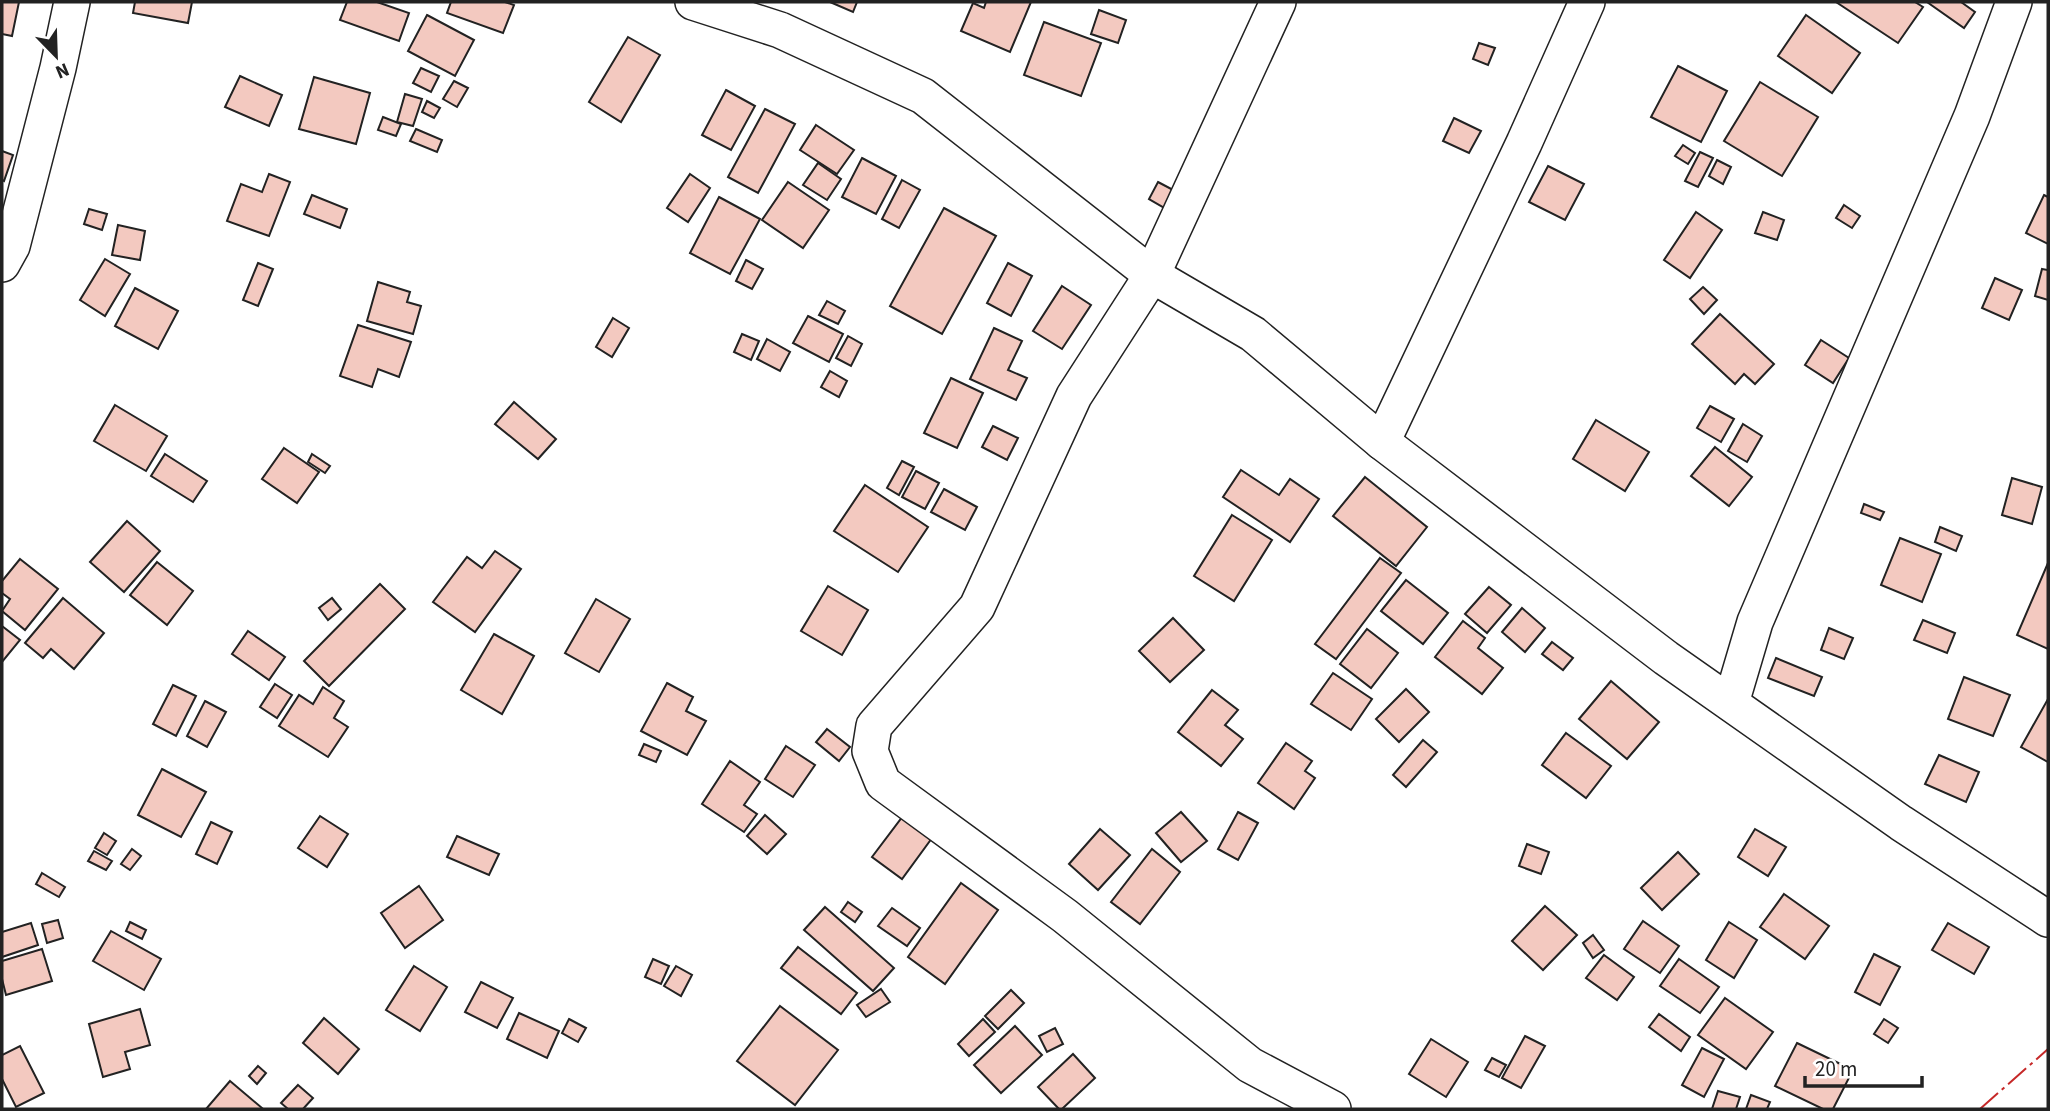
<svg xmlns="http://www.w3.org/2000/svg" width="2050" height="1111" font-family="'Source Sans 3',sans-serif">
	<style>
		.building { fill: #f3c9c0; stroke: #222; stroke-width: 2 }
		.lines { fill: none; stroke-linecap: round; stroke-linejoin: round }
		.street-casing { stroke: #222; stroke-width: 38 }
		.street { stroke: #fff; stroke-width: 35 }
		.power { stroke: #c62828; stroke-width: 2; stroke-dasharray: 24 5 3.5 5; stroke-linecap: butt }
	</style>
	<rect width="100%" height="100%" fill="#fff"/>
	<g class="building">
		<polygon points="2,2 19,2 12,36 2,34"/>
		<polygon points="135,2 192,2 188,23 133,13"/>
		<polygon points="347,2 377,2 409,13 399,41 340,20"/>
		<polygon points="451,2 505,2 514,5 503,33 447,13"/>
		<polygon points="830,2 857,2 853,12"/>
		<polygon points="986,2 1031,2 1010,52 961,31 973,3 984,8"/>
		<polygon points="1836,2 1915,2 1923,7 1898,43"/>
		<polygon points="1927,2 1961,2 1975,12 1964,28"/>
		<polygon points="1099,10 1126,20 1118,43 1091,34"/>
		<polygon points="427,15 474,40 455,76 408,51"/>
		<polygon points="1806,15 1860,53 1832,93 1778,56"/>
		<polygon points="1044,22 1101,43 1081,96 1024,75"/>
		<polygon points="628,37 660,55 621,122 589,102"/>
		<polygon points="1479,43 1495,48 1488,65 1473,59"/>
		<polygon points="1678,66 1727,91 1701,142 1651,117"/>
		<polygon points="421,68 439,76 431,92 413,83"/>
		<polygon points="240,76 282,95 269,126 225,107"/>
		<polygon points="314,77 370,93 356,144 299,129"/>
		<polygon points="454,81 468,88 457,107 443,99"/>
		<polygon points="1760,82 1818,117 1782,176 1724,141"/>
		<polygon points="726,90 755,106 731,150 702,135"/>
		<polygon points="405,94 422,99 413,126 397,122"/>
		<polygon points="427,101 440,108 434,118 422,112"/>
		<polygon points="765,109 795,124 758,193 728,177"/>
		<polygon points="383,117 401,124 396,136 378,130"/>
		<polygon points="1454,118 1481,131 1469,153 1443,141"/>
		<polygon points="816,125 854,150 837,174 800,150"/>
		<polygon points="416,129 442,140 437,152 410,141"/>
		<polygon points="1683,145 1695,153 1688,164 1675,156"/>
		<polygon points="2,151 13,155 4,181 2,180"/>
		<polygon points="1700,152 1713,158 1698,187 1685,181"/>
		<polygon points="862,158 896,176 876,214 842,197"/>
		<polygon points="1717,160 1731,167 1723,184 1709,176"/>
		<polygon points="818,163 841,179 827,200 803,185"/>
		<polygon points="1548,166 1584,184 1565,220 1529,202"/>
		<polygon points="269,174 290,182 269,236 227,221 241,184 262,192"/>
		<polygon points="690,174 710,188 688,222 667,208"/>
		<polygon points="902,180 920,190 899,228 882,219"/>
		<polygon points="788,182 829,210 803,248 762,220"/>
		<polygon points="1158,182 1177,192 1168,210 1149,199"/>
		<polygon points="312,195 347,209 340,228 304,214"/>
		<polygon points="2044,195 2048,197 2048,244 2026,233"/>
		<polygon points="719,197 760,219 730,274 690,253"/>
		<polygon points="1844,205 1860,216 1852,228 1836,218"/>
		<polygon points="944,208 996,236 942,334 890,306"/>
		<polygon points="89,209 107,214 102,230 84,224"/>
		<polygon points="1696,212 1722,230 1690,278 1664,260"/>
		<polygon points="1763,212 1784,220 1777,240 1755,233"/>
		<polygon points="118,225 145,231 140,260 112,255"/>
		<polygon points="105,259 130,274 105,316 80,300"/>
		<polygon points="746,260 763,269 752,289 736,281"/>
		<polygon points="258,263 273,269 258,306 243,300"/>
		<polygon points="1008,263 1032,276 1011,316 987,303"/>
		<polygon points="2042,269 2048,270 2048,300 2035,296"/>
		<polygon points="1995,278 2022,290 2009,320 1982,308"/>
		<polygon points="378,282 410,292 407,302 421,306 413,334 367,321"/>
		<polygon points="1062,286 1091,305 1062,349 1033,331"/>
		<polygon points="1703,287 1717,300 1704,314 1690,299"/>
		<polygon points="135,288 178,311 158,349 115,326"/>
		<polygon points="827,301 845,311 838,324 819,315"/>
		<polygon points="1720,314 1774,364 1755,384 1744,374 1735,384 1692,344"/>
		<polygon points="808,316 843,334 829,362 793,343"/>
		<polygon points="613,318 629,328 612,357 596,347"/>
		<polygon points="358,325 411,342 399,377 378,369 372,387 340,376"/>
		<polygon points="994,328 1022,341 1008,370 1027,378 1016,400 970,379"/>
		<polygon points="742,334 759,341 751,360 734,352"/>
		<polygon points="848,336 862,344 851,366 836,358"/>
		<polygon points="767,339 790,352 780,371 757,359"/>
		<polygon points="1821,340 1849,358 1833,383 1805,365"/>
		<polygon points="830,371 847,381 839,397 821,387"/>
		<polygon points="951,378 983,393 957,448 924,433"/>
		<polygon points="514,402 556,439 538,459 495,424"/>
		<polygon points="115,405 167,436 146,471 94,441"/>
		<polygon points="1710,406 1734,419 1721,442 1697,428"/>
		<polygon points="1596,420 1649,452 1625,491 1573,459"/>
		<polygon points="1743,424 1762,436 1747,462 1728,451"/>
		<polygon points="993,426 1018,438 1007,460 982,447"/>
		<polygon points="1715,447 1752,477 1729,506 1691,476"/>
		<polygon points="284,448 319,472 297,503 262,479"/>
		<polygon points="165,454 207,481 193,502 151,476"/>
		<polygon points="312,454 330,466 325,473 308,462"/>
		<polygon points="902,461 914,467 899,495 887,488"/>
		<polygon points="1241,470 1279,495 1290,479 1319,499 1290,542 1223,497"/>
		<polygon points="916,471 939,483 925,509 902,497"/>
		<polygon points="1365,477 1427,527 1396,566 1333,516"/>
		<polygon points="2012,478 2042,487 2032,524 2002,515"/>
		<polygon points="865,485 928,527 898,572 834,531"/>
		<polygon points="944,489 977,507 965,530 931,512"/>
		<polygon points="1864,504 1884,512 1880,520 1861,513"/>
		<polygon points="1232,515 1272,540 1234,601 1194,576"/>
		<polygon points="127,521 160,551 124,592 90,562"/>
		<polygon points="1940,527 1962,536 1956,551 1935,542"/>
		<polygon points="1900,538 1941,554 1922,602 1881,585"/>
		<polygon points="495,551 521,569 475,632 433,602 467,557 482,568"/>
		<polygon points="1380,558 1401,573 1336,659 1315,644"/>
		<polygon points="20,559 58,589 25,630 2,611 10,599 2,593 2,581"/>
		<polygon points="157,562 193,591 167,625 130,595"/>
		<polygon points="2048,563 2048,649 2017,635"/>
		<polygon points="1406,580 1448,613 1423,644 1381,611"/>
		<polygon points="380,584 405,609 329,686 304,661"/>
		<polygon points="828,586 868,610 842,655 801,631"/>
		<polygon points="1489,587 1511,605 1487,633 1465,614"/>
		<polygon points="63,598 104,633 74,669 51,649 43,658 25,643"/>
		<polygon points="332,598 341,609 328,620 319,608"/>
		<polygon points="596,599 630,619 599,672 565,653"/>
		<polygon points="1522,608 1545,628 1525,652 1502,632"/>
		<polygon points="1173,618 1204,650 1170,682 1139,651"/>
		<polygon points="1923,620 1955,633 1947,653 1914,640"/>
		<polygon points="1463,621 1485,638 1478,648 1503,668 1482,694 1435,657"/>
		<polygon points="2,626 20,640 2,662"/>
		<polygon points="1829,628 1853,638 1844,659 1821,650"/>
		<polygon points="1367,629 1398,653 1371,688 1340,664"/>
		<polygon points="248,631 285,657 269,680 232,654"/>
		<polygon points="494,634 534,656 502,714 461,690"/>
		<polygon points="1552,642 1573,658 1563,670 1542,654"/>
		<polygon points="1776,658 1822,677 1814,696 1768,678"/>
		<polygon points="1333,673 1372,699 1351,730 1311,704"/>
		<polygon points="1964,677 2010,695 1993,736 1948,719"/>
		<polygon points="1611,681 1659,722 1627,759 1579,719"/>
		<polygon points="667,683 693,697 686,711 706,721 687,755 641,731"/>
		<polygon points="275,684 292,695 277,718 260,707"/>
		<polygon points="173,685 196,696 176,736 153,724"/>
		<polygon points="323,687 344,701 334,718 348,727 328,757 279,726 299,695 313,704"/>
		<polygon points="1406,689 1429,712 1399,742 1376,719"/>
		<polygon points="1212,690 1238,710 1225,725 1243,739 1221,766 1178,732"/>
		<polygon points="2048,699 2048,762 2021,747"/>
		<polygon points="205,701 226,712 207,747 187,736"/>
		<polygon points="827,729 850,747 839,761 816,742"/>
		<polygon points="1566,733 1611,766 1586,798 1542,765"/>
		<polygon points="1423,740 1437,752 1406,787 1393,775"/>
		<polygon points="1286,743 1312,761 1305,771 1315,778 1294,809 1258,783"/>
		<polygon points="644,744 661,751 656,762 639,755"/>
		<polygon points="786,746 815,765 793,797 765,779"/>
		<polygon points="1939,755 1979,772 1966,802 1925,784"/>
		<polygon points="730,761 760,782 744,805 757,814 744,832 702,804"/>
		<polygon points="162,769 206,792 181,837 138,815"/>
		<polygon points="1181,812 1207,841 1181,862 1156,833"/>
		<polygon points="1238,812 1258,823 1238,860 1218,849"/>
		<polygon points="765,815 786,834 767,854 747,836"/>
		<polygon points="320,816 348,834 327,867 298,848"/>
		<polygon points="903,816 932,838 902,879 872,857"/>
		<polygon points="211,822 232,832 217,864 196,854"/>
		<polygon points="1100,829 1130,855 1098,890 1069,864"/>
		<polygon points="1755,829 1786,847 1768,876 1738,857"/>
		<polygon points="104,833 116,841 107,855 95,848"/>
		<polygon points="457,836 499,854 489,875 447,857"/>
		<polygon points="1527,844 1549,852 1541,874 1519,866"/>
		<polygon points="132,849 141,856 130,870 121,864"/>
		<polygon points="1152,849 1180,872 1140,924 1111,902"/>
		<polygon points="94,851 112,861 106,870 88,861"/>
		<polygon points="1678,852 1699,874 1662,910 1641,888"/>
		<polygon points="42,873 65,887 59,897 36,884"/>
		<polygon points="961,883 998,910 945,984 908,957"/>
		<polygon points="419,886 443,920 405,948 381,913"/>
		<polygon points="1784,894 1829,926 1805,959 1760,927"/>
		<polygon points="848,902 862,912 855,922 841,912"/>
		<polygon points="1545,906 1577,935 1543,970 1512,941"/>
		<polygon points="825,907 894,968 873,991 804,930"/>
		<polygon points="892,908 920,928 907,946 878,926"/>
		<polygon points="58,920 63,938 47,943 42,924"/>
		<polygon points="1643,921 1679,946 1660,973 1624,949"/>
		<polygon points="130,922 146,930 142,939 126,931"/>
		<polygon points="1729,922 1757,940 1734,978 1706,960"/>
		<polygon points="31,923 38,945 2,957 2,932"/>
		<polygon points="1948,923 1989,947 1974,974 1932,950"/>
		<polygon points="111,931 161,959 144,990 93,961"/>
		<polygon points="1593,935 1604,950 1593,958 1583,943"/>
		<polygon points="798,947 857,993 841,1014 781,968"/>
		<polygon points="42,949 52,981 6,995 2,979 2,961"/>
		<polygon points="1874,954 1900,967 1880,1005 1855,992"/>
		<polygon points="1604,955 1634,977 1617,1000 1586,978"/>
		<polygon points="653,959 669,966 661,984 645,977"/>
		<polygon points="1679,959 1719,987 1700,1013 1660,986"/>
		<polygon points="414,966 447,987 420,1031 386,1010"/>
		<polygon points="676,966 692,975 681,996 664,986"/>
		<polygon points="481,982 513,998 497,1028 465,1012"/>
		<polygon points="881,989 890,1002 866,1017 857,1005"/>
		<polygon points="1011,990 1024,1003 998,1029 985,1016"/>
		<polygon points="1725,998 1773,1032 1746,1069 1698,1035"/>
		<polygon points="780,1006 838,1050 795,1105 737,1061"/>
		<polygon points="140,1009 150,1045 125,1052 130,1069 103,1077 89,1024"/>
		<polygon points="519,1013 559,1031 547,1058 507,1039"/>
		<polygon points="1659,1014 1690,1037 1681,1051 1649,1027"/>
		<polygon points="324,1018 359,1049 338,1074 303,1043"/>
		<polygon points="569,1019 586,1028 578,1042 562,1033"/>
		<polygon points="983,1019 995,1032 969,1056 958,1044"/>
		<polygon points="1884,1019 1898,1028 1888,1043 1874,1034"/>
		<polygon points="1015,1026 1042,1055 1001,1093 974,1065"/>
		<polygon points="1055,1028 1063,1044 1047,1052 1039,1036"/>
		<polygon points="1525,1036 1545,1046 1521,1088 1502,1078"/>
		<polygon points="1431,1039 1468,1062 1446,1097 1409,1074"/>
		<polygon points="1797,1043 1853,1070 1833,1109 1823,1109 1775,1086"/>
		<polygon points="20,1046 44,1093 16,1107 2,1079 2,1055"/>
		<polygon points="1702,1048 1724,1059 1704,1097 1682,1085"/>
		<polygon points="1073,1054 1095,1078 1062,1109 1059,1109 1038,1087"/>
		<polygon points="1492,1058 1506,1065 1499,1077 1485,1070"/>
		<polygon points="258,1066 266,1073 257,1084 249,1076"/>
		<polygon points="230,1081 262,1108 261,1109 206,1109"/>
		<polygon points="298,1085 313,1098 303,1109 288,1109 281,1103"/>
		<polygon points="1718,1091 1740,1097 1736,1109 1712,1109"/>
		<polygon points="1751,1095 1770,1102 1767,1109 1746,1109"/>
	</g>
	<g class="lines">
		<g class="street-casing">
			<g id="street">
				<polyline points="693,2 780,30 923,96 1152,275 1253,334 1382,442 1666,658 1901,823 2048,919"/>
				<polyline points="1278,2 1152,275 1074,396 977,607 874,726 870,751 883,783 1065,916 1250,1065 1333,1109"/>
				<polyline points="2,264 12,246 58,68 72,2"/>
				<polyline points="1382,442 1524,143 1587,2"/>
				<polyline points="1731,703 1755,622 1972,116 2014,2"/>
			</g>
		</g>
		<use href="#street" class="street"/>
		<polyline class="power" points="1980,1109 2048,1049"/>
	</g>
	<rect width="2050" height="1111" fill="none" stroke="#222222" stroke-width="7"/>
	<g transform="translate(56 56) rotate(157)" stroke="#ffffff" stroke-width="5" paint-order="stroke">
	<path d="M0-5L12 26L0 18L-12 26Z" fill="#222222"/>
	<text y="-10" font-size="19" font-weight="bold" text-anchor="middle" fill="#222222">N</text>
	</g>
	<path d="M1805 1076v10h117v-10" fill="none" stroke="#222222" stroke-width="3.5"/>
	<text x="1815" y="1076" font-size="21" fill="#222222" stroke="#ffffff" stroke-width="5" paint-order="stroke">20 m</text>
</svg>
